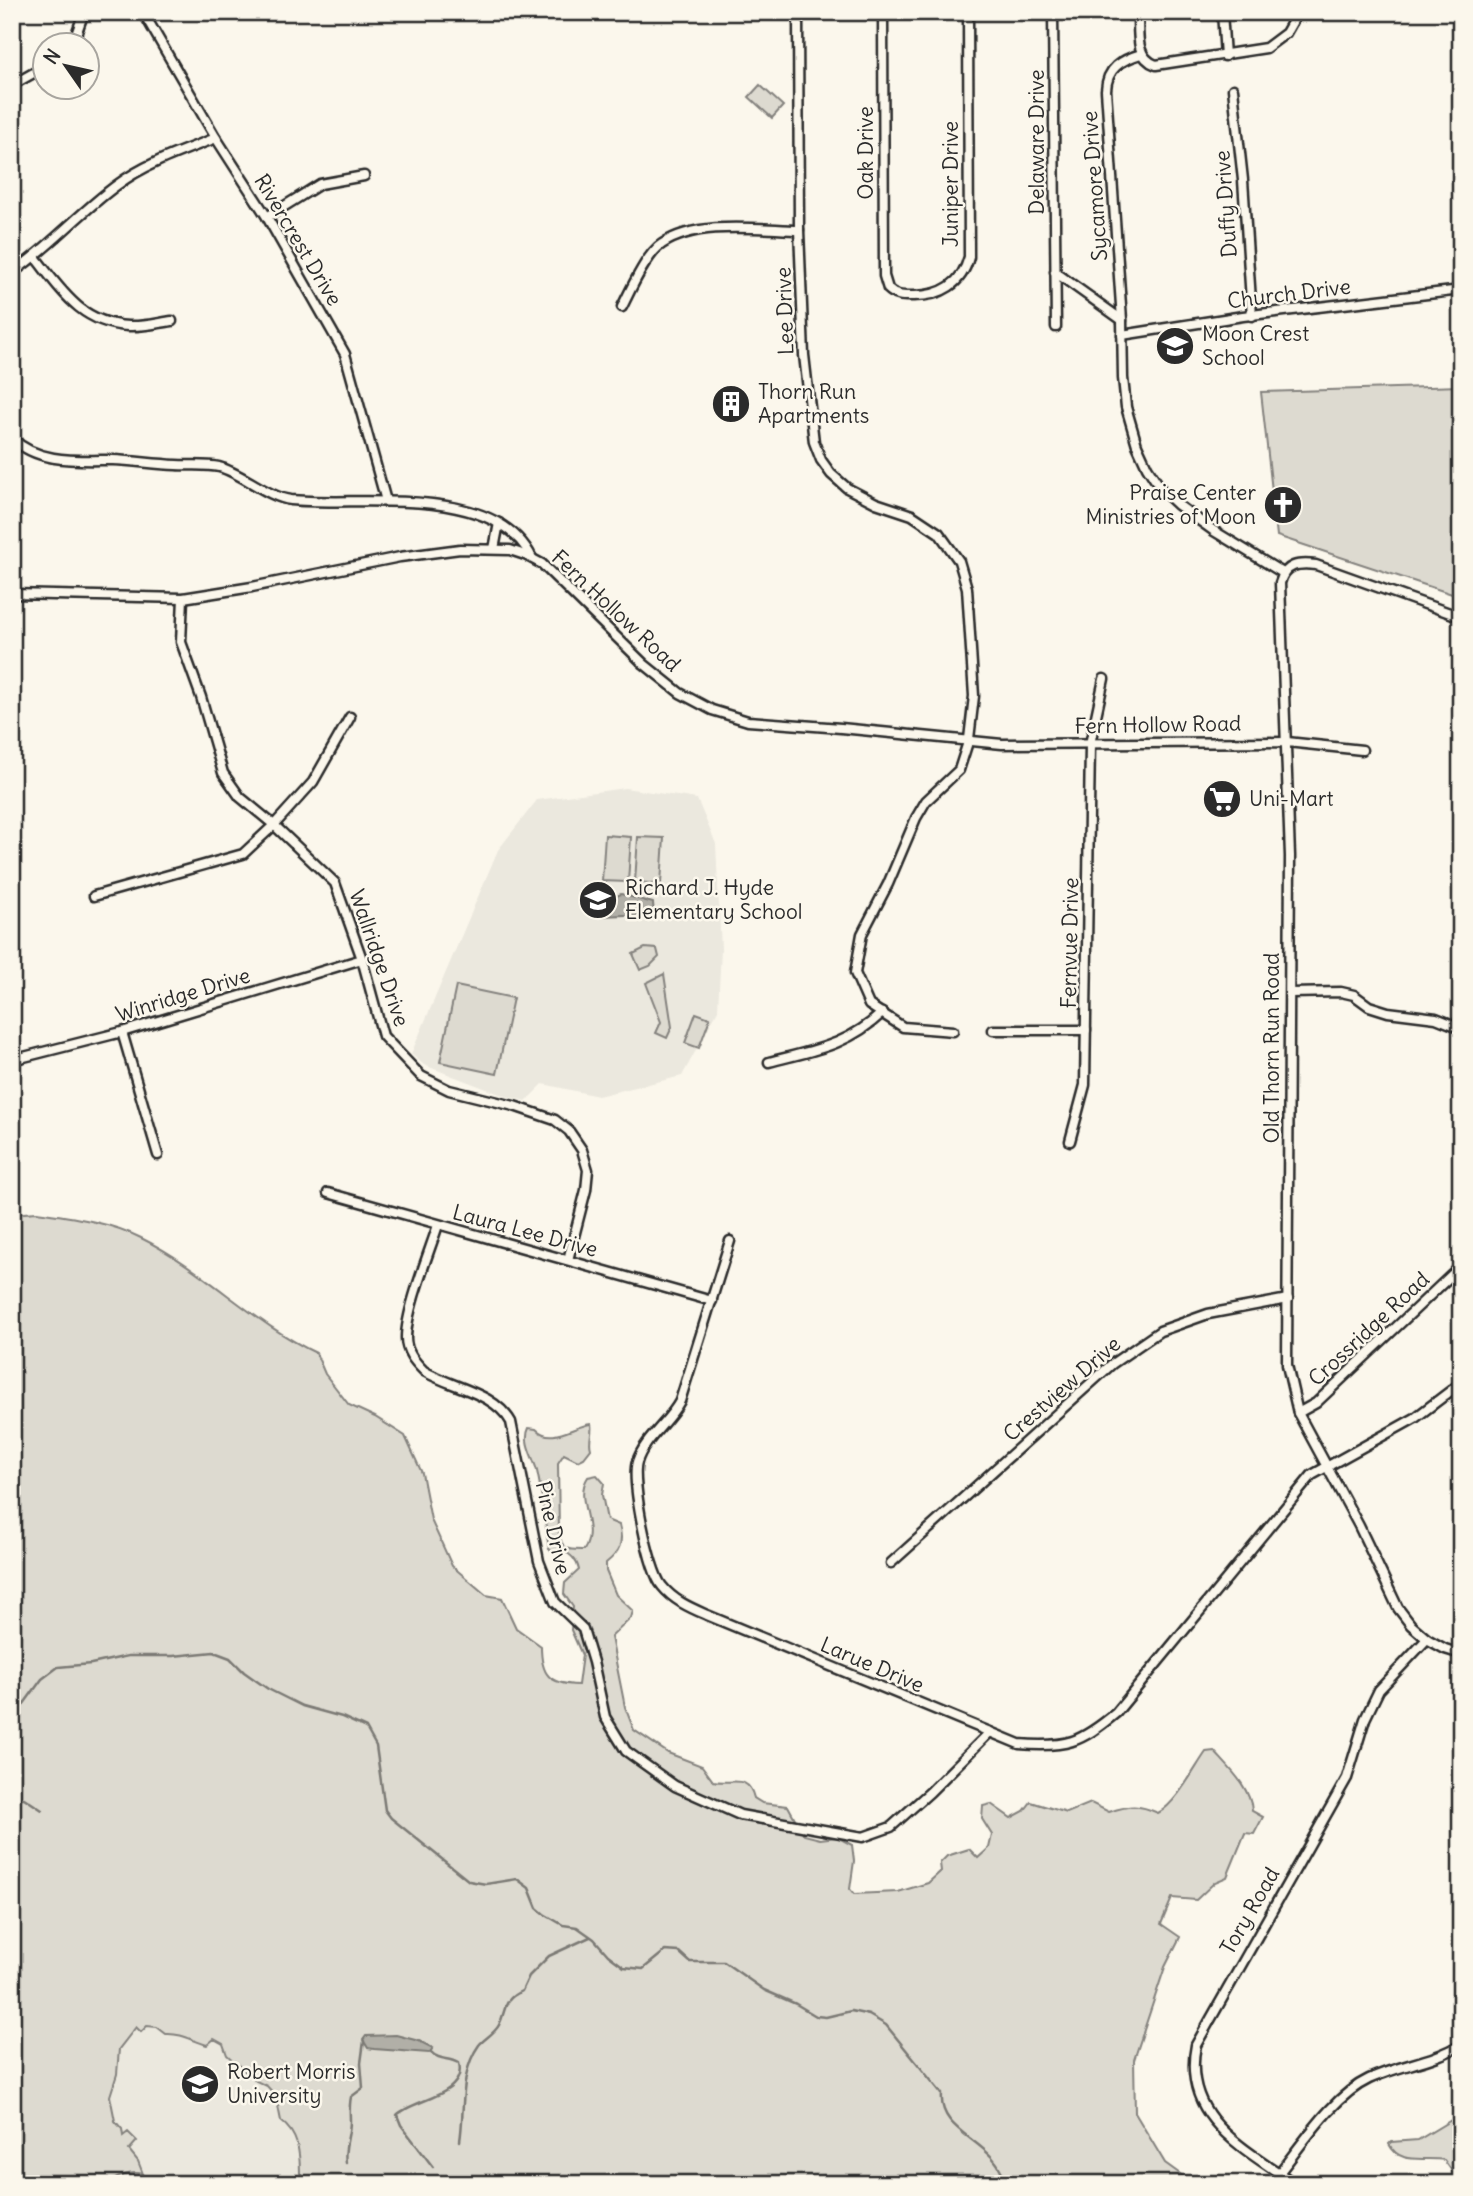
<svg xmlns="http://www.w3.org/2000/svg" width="1473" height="2196" font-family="Delius,sans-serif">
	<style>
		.built { fill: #ebe8de }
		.green { fill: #dddad0; stroke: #84827e; stroke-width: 2 }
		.water { fill: #b1afa7; stroke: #7b7a75; stroke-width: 2 }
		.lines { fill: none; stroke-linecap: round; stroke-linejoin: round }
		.stream { stroke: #7b7a75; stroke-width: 2.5 }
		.street-casing { stroke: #2b2b2b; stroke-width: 13 }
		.street { stroke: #fbf7ec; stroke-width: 8 }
		.labels { text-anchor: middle; stroke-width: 5; stroke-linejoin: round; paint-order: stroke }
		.street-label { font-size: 21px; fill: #2b2b2b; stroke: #fbf7ec }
		.poi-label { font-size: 21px; fill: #2b2b2b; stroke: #fbf7ec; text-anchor: start }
	</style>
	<rect width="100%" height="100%" fill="#fbf7ec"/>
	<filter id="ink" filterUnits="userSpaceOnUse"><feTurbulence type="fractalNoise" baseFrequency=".0143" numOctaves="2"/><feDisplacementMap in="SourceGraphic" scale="14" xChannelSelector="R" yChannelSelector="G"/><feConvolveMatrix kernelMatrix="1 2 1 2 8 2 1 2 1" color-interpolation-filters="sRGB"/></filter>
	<g filter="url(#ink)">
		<g class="built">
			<polygon points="625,788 697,799 716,844 721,949 718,1010 682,1076 598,1096 543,1084 526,1101 505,1096 424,1065 411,1054 498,850 537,800"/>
			<polygon points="12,1926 608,2184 12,2184"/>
		</g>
		<g class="green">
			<polygon points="760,85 783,106 772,118 749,97"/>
			<polygon points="1461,386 1461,594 1452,594 1277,536 1261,392"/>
			<polygon points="605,835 631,837 628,882 602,881"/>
			<polygon points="638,837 664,838 661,884 635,882"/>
			<polygon points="645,948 657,949 659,957 650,966 640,970 633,954"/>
			<polygon points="664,974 672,1027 667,1038 656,1033 661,1022 646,983"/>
			<polygon points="456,986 513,998 497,1074 440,1062"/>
			<polygon points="696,1013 710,1018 699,1048 685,1043"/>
			<path d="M37,1212c34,5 74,10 104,26 63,31 112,85 175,115l9,21 24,31 26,12 30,19 17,37 9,47 21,46 34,29 16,3 14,30 25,18c0,29 8,38 37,39l4,-30 -11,-25 2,-23 -9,-13 1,-11 14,-13c-2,-10 -7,-14 -16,-20l-10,3 -4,-4c-4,-25 -6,-52 -12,-78 -3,-13 -15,-29 -8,-43l7,1c16,16 37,-3 55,-5 2,9 -3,16 0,25l-7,9 -6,3 -14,-7 -6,9 1,70c3,18 9,17 25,17 15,-24 -11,-51 4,-73l9,-2 7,8 -2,12 5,25 12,5c5,17 1,27 -13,38v8l10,24 17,16 -2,7 -20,19 14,70 9,23 34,23 34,13 11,15c18,4 35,-8 41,17l8,5 26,3 16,29 16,4 17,-2 15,8 2,16 -4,28 4,5 44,-2 30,-9 13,-12 -1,-8 7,-7 22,-7 9,9 11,-10 3,-13 -10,-16 1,-13 8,-2 20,14 13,-7 7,-9 36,11 24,-10 18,9c21,-7 29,-8 49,1 18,-9 36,-44 48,-61l8,-1c15,17 37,37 38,60l11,6 -9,17 -9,-1 -18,44 -12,5 -19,18 -24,-2 -11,26 19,13 -15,30 -31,93 1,53 30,50 18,13 2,8h-875l-10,-11c0,-21 -2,-39 -19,-52l-5,-25 -9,-10 -11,-5 -29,-26 -4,-11 -9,-5 -7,6c-14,-4 -26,-12 -41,-11l-9,-7 -10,-1 -6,6 -5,-5 -17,22 -2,25 -7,22 5,25 7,8 1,7 5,-4 9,9 -8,9 9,11 5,13c-10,-3 -21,1 -30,6l1,4h-102v-574l2,-3 -2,-393z"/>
			<path d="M1458,2116h3v68h-4v-6l-13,-18c-20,-4 -44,6 -55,-16l2,-2 27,-2z"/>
		</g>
		<g class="water">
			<polygon points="621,894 653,903 654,914 599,916 600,903"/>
			<polygon points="396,2035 419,2041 433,2048 429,2053 374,2049 368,2048 363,2040 366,2036"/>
		</g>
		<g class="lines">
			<g class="stream">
				<path d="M12,1714l6,-2 24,-33 16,-12 33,-3 37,-8h45l41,-4 16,6 14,14 24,17 34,17 40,11 24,11 10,18 9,64 6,8 78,63 17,3 31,-5 12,9 8,20 7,6 19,11 14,2 17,12 14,16 16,12 19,2 22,-18 14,1 11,10h34l40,28 32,14 20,12 10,1 25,-6 18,4 17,10 56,69c-4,42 57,46 63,90"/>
				<polyline points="12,1798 24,1798 42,1810"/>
				<path d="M431,2052c8,9 19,5 28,11 8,33 -46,36 -62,52l4,10 32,42"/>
				<path d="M460,2141c5,-32 -1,-68 19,-96 6,-7 16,-12 20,-20 8,-16 3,-25 23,-34l7,-15 20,-20 41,-19"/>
				<path d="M346,2163c-3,-15 4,-27 4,-42 0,-8 -1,-15 1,-24l12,-9 -2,-25 3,-22"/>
			</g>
			<g class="street-casing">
				<g id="street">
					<polyline points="143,12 216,138 267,217 345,354 386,501"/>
					<polyline points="798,12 799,230 804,355 814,442 821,460 831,474 847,488 876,503 912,515 939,533 959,561 967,588 974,696 969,739 959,770 926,801 916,818 888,884 862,934 855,973 869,1005 903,1027 953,1031"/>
					<path d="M883,12l1,264 4,13c8,8 16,7 26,7 27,0 48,-12 55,-39l-1,-245"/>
					<polyline points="1053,12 1056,327"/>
					<path d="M1138,12c1,20 -4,45 18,53l110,-17 20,-15 12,-21"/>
					<polyline points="1222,12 1225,56"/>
					<polyline points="72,46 84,12"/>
					<path d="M1141,54c-20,6 -34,14 -35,36l16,230 1,58 3,29 11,38 10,22 14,22 17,16 36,26 69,42"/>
					<polyline points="12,85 46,66"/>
					<polyline points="1233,89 1243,180 1252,316"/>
					<polyline points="267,217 320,184 364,176"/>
					<path d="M35,257c27,34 46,66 93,69 14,1 30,-3 44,-5"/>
					<polyline points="1055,272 1122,320"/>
					<path d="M12,273c38,-26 68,-61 105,-88 29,-22 66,-34 99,-47"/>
					<path d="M622,307c8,-16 25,-54 40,-63 35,-24 97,-15 137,-14"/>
					<polyline points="1122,335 1243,316 1461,290"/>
					<path d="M12,438c26,26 67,22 101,22 21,1 42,4 63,5 14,1 29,-1 43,2 23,6 48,30 72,33 69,7 204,-18 241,58"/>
					<polyline points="494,549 499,523"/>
					<polyline points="12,594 183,598 252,587 400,557 460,549 510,550 525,555 542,564 644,664 680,693 712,710 748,721 841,728 1002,744 1287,742 1362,750"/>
					<polyline points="183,598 181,642 201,697 223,773 240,797 274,825 335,883 362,959 383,1036 421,1076 449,1090 514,1106 555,1120 569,1131 582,1150 588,1170 586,1190 568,1260"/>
					<path d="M1461,617l-145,-52c-18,-2 -31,-1 -36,18l10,273 -3,509 11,48 61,113 39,82 13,17 16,14 18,10 16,5"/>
					<polyline points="94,896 243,854 274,825 313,782 350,717"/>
					<polyline points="1290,993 1341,992 1354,995 1369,1006 1388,1012 1436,1018 1461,1028"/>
					<polyline points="993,1030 1086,1030"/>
					<polyline points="122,1032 158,1155"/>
					<polyline points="12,1060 122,1032 362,959"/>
					<path d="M769,1062c45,-12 78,-16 113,-49"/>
					<polyline points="1070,1141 1085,1085 1090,744 1104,679"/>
					<polyline points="328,1193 712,1301"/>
					<path d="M438,1225c-9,28 -32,85 -32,113 0,14 9,24 18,33 28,17 70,21 87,51l28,139 16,41 28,27 10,33 12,55 21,34 49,35 65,29 123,22 28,-10 39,-35 60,-60"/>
					<path d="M730,1241l-50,160c-11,21 -36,38 -43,61 -6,19 12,109 25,124 12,15 29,22 45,29l312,129c47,4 61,-1 97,-31l196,-238 103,-57 46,-35"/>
					<polyline points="1298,1413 1316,1403 1461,1266"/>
					<polyline points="891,1563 1112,1364 1160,1331 1208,1314 1288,1299"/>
					<path d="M1279,2173c25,-31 54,-77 90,-94 30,-14 63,-17 92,-34"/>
					<path d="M1295,2184c-51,-36 -114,-66 -99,-139l151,-267 18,-59 14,-29 48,-51"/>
				</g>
			</g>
			<use href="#street" class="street"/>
		</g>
	</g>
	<defs>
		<g id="school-disc" transform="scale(2.0125)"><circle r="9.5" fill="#2b2b2b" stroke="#fbf7ec"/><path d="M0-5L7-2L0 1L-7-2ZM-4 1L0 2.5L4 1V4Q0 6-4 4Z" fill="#fff"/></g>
		<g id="building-disc" transform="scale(2.0125)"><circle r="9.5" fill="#2b2b2b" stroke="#fbf7ec"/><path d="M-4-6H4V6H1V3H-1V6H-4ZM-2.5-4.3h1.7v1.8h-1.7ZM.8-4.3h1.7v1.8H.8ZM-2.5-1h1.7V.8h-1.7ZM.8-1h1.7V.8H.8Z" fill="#fff"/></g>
		<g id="church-disc" transform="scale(2.0125)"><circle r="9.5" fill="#2b2b2b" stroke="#fbf7ec"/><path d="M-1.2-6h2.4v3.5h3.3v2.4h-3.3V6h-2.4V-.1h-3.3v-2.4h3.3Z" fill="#fff"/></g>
		<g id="supermarket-disc" transform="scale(2.0125)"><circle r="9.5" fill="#2b2b2b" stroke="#fbf7ec"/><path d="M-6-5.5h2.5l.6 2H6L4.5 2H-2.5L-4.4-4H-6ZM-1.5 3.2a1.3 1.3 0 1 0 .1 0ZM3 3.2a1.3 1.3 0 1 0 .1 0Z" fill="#fff"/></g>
		<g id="university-disc" transform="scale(2.0125)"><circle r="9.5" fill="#2b2b2b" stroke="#fbf7ec"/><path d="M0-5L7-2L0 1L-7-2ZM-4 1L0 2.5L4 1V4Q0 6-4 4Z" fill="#fff"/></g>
	</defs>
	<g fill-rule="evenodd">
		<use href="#school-disc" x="1175" y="346"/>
		<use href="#building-disc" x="731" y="404"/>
		<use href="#church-disc" x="1283" y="505"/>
		<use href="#supermarket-disc" x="1222" y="799"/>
		<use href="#school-disc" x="598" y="900"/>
		<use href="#university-disc" x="200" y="2084"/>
	</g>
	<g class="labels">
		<g class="street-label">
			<text transform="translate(1037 142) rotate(-90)" y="7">Delaware Drive</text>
			<text transform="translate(866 153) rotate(-90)" y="7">Oak Drive</text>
			<text transform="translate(951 184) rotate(-90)" y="7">Juniper Drive</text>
			<text transform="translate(1095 186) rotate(-94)" y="7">Sycamore Drive</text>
			<text transform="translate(1226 204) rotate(-94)" y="7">Duffy Drive</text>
			<text transform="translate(298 240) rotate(59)" y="7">Rivercrest Drive</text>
			<text transform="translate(1289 294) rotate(-7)" y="7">Church Drive</text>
			<text transform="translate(785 311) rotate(-92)" y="7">Lee Drive</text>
			<text transform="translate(616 611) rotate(43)" y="7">Fern Hollow Road</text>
			<text transform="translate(1158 725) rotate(-1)" y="7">Fern Hollow Road</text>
			<text transform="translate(1070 943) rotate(-89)" y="7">Fernvue Drive</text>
			<text transform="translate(379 958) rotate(71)" y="7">Wallridge Drive</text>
			<text transform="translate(183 995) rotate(-17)" y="7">Winridge Drive</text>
			<text transform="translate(1272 1048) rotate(-90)" y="7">Old Thorn Run Road</text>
			<text transform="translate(525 1231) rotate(15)" y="7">Laura Lee Drive</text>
			<text transform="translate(1369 1329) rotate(-43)" y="7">Crossridge Road</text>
			<text transform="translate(1062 1389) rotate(-41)" y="7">Crestview Drive</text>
			<text transform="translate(553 1528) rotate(77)" y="7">Pine Drive</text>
			<text transform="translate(872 1665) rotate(23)" y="7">Larue Drive</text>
			<text transform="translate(1250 1911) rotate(-60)" y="7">Tory Road</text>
		</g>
		<g class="poi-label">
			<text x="1202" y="341">Moon Crest<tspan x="1202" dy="24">School</tspan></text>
			<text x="758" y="399">Thorn Run<tspan x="758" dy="24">Apartments</tspan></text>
			<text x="1256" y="500" text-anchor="end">Praise Center<tspan x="1256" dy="24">Ministries of Moon</tspan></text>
			<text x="1249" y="806">Uni-Mart</text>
			<text x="625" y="895">Richard J. Hyde<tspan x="625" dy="24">Elementary School</tspan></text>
			<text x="227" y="2079">Robert Morris<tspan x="227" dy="24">University</tspan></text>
		</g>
	</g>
	<rect width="1473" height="2196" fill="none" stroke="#fbf7ec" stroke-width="42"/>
	<rect x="21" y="21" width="1431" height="2154" fill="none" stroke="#2b2b2b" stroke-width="2.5" filter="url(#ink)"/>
	<g transform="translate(66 66) rotate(304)"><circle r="33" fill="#fbf7ec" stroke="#a8a59f" stroke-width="2"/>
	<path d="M0-5L12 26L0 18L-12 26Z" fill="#2b2b2b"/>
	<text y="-10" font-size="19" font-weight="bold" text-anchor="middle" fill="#2b2b2b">N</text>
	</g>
</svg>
